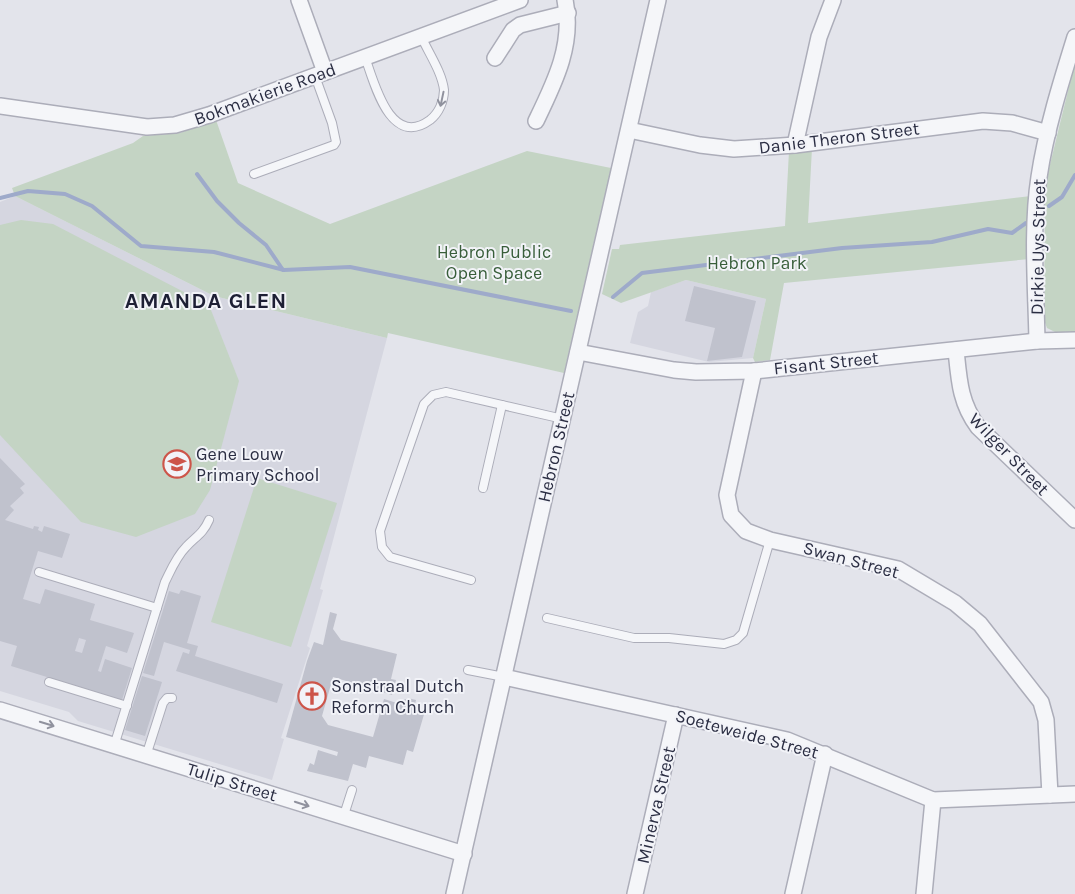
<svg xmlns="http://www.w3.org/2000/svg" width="1075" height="894" font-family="Karla,sans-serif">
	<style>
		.built { fill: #d5d6e0 }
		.green { fill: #c4d4c4 }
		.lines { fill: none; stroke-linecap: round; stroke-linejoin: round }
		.stream { stroke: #9eaaca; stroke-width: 4 }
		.building { fill: #c0c2cd; fill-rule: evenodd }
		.service-casing { stroke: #acadb9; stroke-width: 10 }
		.minor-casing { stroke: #acadb9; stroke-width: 18 }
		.service { stroke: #f5f6f9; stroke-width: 8 }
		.minor { stroke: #f5f6f9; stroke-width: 15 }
		.oneway { stroke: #90929e }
		.labels { text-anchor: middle; stroke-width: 4; stroke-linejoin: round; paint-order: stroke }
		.street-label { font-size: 18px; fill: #2b2e43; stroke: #f2f3f8 }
		.park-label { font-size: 18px; fill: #385e3a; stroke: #f2f3f8 }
		.poi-label { font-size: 18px; fill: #2b2e43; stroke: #f2f3f8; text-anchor: start }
		.district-label { font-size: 22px; font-weight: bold; letter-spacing: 1px; fill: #1d1f34; stroke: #f2f3f8 }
	</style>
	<rect width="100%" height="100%" fill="#e3e4eb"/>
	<g class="built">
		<polygon points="15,196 214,296 387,338 320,589 323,590 307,646 310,648 281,738 284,739 272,780 78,721 69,712 0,691 0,202"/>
		<polygon points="686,280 766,299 753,358 709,362 630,343 638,312 648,306 651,292"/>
	</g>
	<g class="green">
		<polygon points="1075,62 1075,332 1055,332 1047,328 1044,320 1045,185"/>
		<polygon points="216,120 238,183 330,224 527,151 611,168 564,373 388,333 387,338 214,296 15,196 12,188 133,143 143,136 180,133"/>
		<polygon points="812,148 808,223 1031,196 1030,259 784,283 770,360 755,362 753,358 766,299 686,280 621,303 602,294 612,249 619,249 620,245 785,226 789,151"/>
		<polygon points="21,220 53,224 209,305 239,381 210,490 195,514 136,537 81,522 0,435 0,225"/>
		<polygon points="257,478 337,503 291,647 211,622"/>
	</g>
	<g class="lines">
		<g class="stream">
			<polyline points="197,174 217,201 239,223 266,245 283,270"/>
			<polyline points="0,198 28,191 65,194 92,206 141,246 214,252 284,270 350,267 571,311"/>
			<polyline points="1049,206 1062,197 1075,175"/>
			<polyline points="613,297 642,273 842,248 932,242 988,229 1012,233 1026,223"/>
		</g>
	</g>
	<g class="building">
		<polygon points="694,286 756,301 742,357 707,361 715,328 685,321"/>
		<path d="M0,458l25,26 -5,4 4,5 -14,13 4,4 -9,10 28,9 1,-3 5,1 -1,3 4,2 2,-6 26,8 -8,24 -24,-7 -15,48 17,5 5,-15 50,15 -5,16 44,13 -7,20 -21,-7 -8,25 3,1 4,-13 27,9 -10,32 -111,-34 6,-20 -17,-5zM79,638l7,2 -4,13 -7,-2z"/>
		<polygon points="181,590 201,596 187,643 198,646 195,656 283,684 277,703 176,671 183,652 189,654 190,650 164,642 154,676 143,673 169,591 179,594"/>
		<polygon points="330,612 337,614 333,629 341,640 397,654 391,679 396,680 392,695 333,677 322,716 328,725 373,737 384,699 397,703 408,698 416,700 414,708 425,711 413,752 407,750 403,765 369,756 366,768 353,764 348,781 307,771 310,763 314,765 318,750 337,756 338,752 286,737 307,661 314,642 323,645"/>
		<polygon points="142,676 162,682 145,736 125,730"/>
	</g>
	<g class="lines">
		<g class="service-casing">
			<g id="service">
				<path d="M365,57c9,25 25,92 65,63 9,-7 14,-19 14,-30 -2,-18 -16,-38 -23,-54"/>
				<polyline points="254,174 334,145 336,142 332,123 315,76"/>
				<polyline points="483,488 502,405"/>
				<polyline points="39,572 157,608"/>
				<polyline points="471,580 390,557 382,547 380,531 424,404 433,395 446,392 563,419"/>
				<polyline points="547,618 634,638 669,638 724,644 736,640 743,633 770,540"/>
				<polyline points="468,670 504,677"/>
				<polyline points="49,682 127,706"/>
				<path d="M114,746l51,-164c6,-12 11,-25 21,-35 9,-10 17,-13 23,-27"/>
				<polyline points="146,756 163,703 167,698 172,698"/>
				<polyline points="343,818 352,790"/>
			</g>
		</g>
		<g class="minor-casing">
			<g id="minor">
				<polyline points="299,0 325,72"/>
				<polyline points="495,58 513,30 520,25 568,13"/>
				<polyline points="0,106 147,127 175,125 209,115 520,0"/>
				<path d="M536,121c19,-39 38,-77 29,-121"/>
				<polyline points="629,130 700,145 734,149 795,145 983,121 1012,123 1048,133"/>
				<polyline points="795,145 819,37 833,0"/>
				<path d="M1037,341c-1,-53 -6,-112 2,-164 7,-47 22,-95 36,-140"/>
				<path d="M956,350c3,30 4,53 22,77l97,93"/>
				<polyline points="578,352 674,370 696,372 754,371 1037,341 1075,340"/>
				<polyline points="754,371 727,495 731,515 746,531 770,540 898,569 955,603 980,624 1041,702 1046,720 1050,795"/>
				<polyline points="504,677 787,740 933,800 1075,794"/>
				<polyline points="0,710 464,854"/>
				<polyline points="454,894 658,0"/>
				<polyline points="635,894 676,715"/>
				<polyline points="793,894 825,754"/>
				<polyline points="924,894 933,800"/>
			</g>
		</g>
		<use href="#service" class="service"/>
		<use href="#minor" class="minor"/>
	</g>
	<defs><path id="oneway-shaft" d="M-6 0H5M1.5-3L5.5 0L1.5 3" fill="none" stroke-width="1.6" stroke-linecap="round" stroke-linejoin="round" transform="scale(1.25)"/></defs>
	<g class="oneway">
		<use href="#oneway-shaft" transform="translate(442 99) rotate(102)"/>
		<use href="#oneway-shaft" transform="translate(47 724) rotate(17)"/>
		<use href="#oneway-shaft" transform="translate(302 804) rotate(18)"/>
	</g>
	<defs>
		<g id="school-ring" transform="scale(1.4375)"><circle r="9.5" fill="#f2f3f8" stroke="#cd554a" stroke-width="1.5"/><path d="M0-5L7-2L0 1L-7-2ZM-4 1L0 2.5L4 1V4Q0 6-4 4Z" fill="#cd554a"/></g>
		<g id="church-ring" transform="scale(1.4375)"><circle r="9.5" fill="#f2f3f8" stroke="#cd554a" stroke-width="1.5"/><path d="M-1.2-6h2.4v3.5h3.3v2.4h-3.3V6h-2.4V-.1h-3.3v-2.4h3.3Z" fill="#cd554a"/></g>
	</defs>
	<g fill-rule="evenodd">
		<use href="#school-ring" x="177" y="464"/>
		<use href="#church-ring" x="312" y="696"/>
	</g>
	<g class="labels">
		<g class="street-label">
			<text transform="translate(265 94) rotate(-20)" y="6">Bokmakierie Road</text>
			<text transform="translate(839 138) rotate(-7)" y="6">Danie Theron Street</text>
			<text transform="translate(1038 247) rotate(-89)" y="6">Dirkie Uys Street</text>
			<text transform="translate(826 363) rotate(-6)" y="6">Fisant Street</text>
			<text transform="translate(556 447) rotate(-77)" y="6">Hebron Street</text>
			<text transform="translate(1009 454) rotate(46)" y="6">Wilger Street</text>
			<text transform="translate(851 560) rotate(15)" y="6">Swan Street</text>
			<text transform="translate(747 734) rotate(15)" y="6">Soeteweide Street</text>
			<text transform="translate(232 782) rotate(17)" y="6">Tulip Street</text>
			<text transform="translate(656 805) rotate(-77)" y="6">Minerva Street</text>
		</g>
		<g class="park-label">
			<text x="494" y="258">Hebron Public<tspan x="494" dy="21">Open Space</tspan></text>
			<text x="757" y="269">Hebron Park</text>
		</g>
		<g class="poi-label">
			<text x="196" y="460">Gene Louw<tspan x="196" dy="21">Primary School</tspan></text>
			<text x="331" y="692">Sonstraal Dutch<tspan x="331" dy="21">Reform Church</tspan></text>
		</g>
		<g class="district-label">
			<text x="206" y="308">AMANDA GLEN</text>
		</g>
	</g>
</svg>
